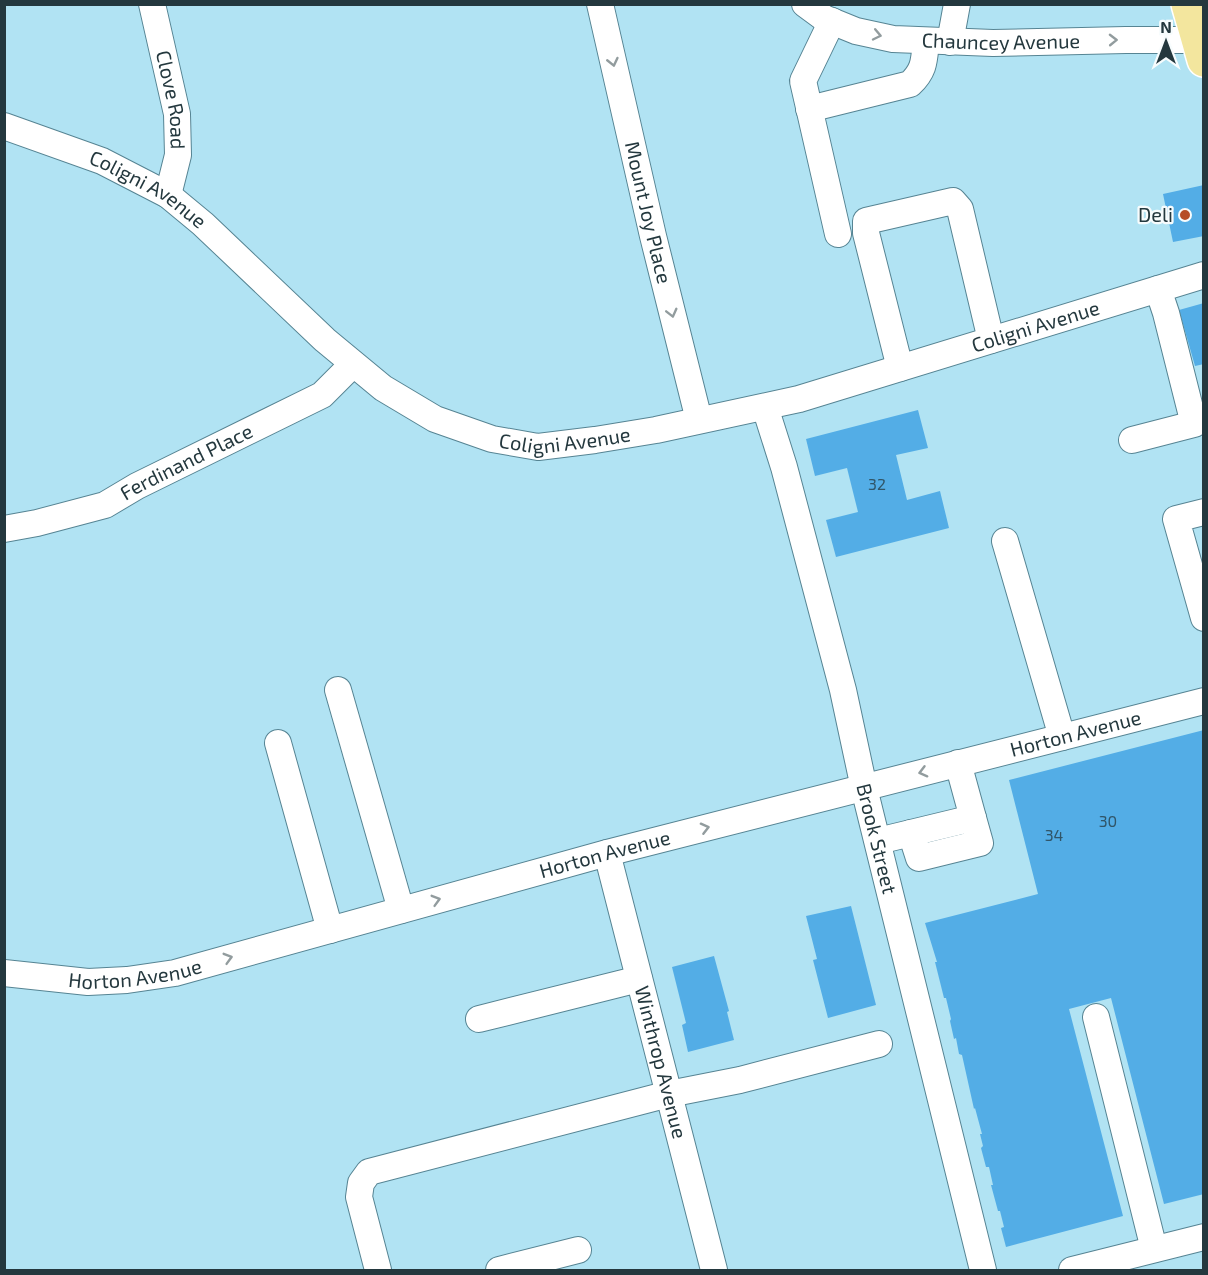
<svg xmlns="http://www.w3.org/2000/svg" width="1208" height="1275" font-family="'Exo 2',sans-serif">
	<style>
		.building { fill: #53ade6 }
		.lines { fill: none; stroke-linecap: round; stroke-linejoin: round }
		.minor-casing { stroke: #568493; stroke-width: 28 }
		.major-casing { stroke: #fff; stroke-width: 36 }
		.minor { stroke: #fff; stroke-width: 26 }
		.major { stroke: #f3e69e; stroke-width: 33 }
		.oneway { stroke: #929c9e }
		.poi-dot { fill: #b64e28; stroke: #f7fcfd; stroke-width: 2 }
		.labels { text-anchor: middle; stroke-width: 4.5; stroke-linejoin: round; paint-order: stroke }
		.number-label { font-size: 16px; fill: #305568 }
		.street-label { font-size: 20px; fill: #24383e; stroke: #f7fcfd }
		.poi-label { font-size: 20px; fill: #24383e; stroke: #f7fcfd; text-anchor: end }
	</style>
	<rect width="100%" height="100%" fill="#b1e3f3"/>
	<g class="building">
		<polygon points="1204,185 1204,236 1173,242 1163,194"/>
		<polygon points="1204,303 1204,364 1195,366 1179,310"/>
		<polygon points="918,410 928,448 896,455 907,500 940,491 949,528 836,557 826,520 858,512 847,468 815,476 806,439"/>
		<polygon points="1204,730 1204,1194 1164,1204 1111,998 1069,1009 1123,1216 1006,1247 1001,1228 1004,1227 1000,1211 998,1211 991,1185 993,1185 989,1167 986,1167 981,1148 983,1146 980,1134 982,1134 975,1108 974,1109 962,1055 959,1054 956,1038 954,1039 950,1021 951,1019 946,998 944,998 935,962 937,962 925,923 1038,894 1009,780"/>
		<polygon points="851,906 876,1005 828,1018 813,960 817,959 806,916"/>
		<polygon points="714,956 729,1011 727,1012 734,1040 688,1052 682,1025 686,1023 672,967"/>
	</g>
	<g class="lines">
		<g class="minor-casing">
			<g id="minor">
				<path id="s1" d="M152,4l25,110 1,41 -10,40"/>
				<path id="s2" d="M600,4l53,232 46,184"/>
				<path id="s3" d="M805,4l19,14 32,13 37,8 100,4 133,-3h71l7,-2"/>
				<polyline points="832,21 803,81 838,234"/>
				<polyline points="950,42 957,4"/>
				<path d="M809,109l101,-25c15,-14 14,-24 16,-43"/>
				<path id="s4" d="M4,126l98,35 66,34 35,29 122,116 58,48 52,31 57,20 46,8 57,-7 61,-10 143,-31 405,-124"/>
				<polyline points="900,368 866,233 866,221 953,201 960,209 991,340"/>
				<path id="s5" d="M765,407l19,60 59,223 21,98 119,482"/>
				<polyline points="1132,440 1194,424 1166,313 1158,289"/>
				<polyline points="1204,512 1176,519 1204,618"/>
				<path id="s6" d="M4,529l33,-6 68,-18 32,-19 185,-91 31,-31"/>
				<polyline points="1005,541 1062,737"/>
				<polyline points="338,690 401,910"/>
				<polyline points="278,743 330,930"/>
				<polyline points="911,833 919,858 980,843 973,818"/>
				<polyline points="878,841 973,818 958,763"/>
				<path id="s7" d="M607,853l107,417"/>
				<path id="s8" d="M4,973l84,9 39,-2 48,-7 432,-120 597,-152"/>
				<polyline points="1096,1017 1154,1249"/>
				<polyline points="479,1019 639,979"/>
				<polyline points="378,1270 359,1197 361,1183 369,1172 669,1094 740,1080 879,1044"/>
				<polyline points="499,1270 578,1250"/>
				<polyline points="1072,1270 1204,1237"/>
			</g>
		</g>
		<g class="major-casing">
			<polyline id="major" points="1188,4 1204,60"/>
		</g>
		<use href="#minor" class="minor"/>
		<use href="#major" class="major"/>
	</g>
	<defs><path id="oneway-chevron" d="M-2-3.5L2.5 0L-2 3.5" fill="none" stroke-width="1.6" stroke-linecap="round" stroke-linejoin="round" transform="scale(1.5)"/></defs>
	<g class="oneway">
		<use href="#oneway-chevron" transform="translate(877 35) rotate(12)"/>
		<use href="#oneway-chevron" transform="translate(1113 40) rotate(-1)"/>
		<use href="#oneway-chevron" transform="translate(613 62) rotate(77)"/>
		<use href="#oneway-chevron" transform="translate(672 313) rotate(76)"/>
		<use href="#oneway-chevron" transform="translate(923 772) rotate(165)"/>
		<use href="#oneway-chevron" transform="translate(705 828) rotate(-14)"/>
		<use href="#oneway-chevron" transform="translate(436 900) rotate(-16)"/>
		<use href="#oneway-chevron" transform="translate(228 958) rotate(-16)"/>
	</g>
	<circle class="poi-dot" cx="1185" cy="215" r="6"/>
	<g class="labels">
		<g class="number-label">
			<text x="877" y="490">32</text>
			<text x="1108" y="827">30</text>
			<text x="1054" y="841">34</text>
		</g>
		<g class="street-label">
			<text dy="7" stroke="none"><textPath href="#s3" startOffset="204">Chauncey Avenue</textPath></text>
			<text dy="7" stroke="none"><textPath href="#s1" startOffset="98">Clove Road</textPath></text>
			<text dy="7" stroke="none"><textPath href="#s4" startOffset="158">Coligni Avenue</textPath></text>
			<text dy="7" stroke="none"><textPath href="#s2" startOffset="214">Mount Joy Place</textPath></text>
			<text dy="7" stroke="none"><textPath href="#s4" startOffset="1148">Coligni Avenue</textPath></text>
			<text dy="7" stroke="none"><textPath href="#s4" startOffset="662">Coligni Avenue</textPath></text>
			<text dy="7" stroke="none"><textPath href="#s6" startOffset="196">Ferdinand Place</textPath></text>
			<text dy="7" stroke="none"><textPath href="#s8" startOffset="1104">Horton Avenue</textPath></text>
			<text dy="7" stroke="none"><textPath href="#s5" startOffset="446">Brook Street</textPath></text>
			<text dy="7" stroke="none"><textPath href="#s8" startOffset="618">Horton Avenue</textPath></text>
			<text dy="7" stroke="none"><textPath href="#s8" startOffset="132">Horton Avenue</textPath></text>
			<text dy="7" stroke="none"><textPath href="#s7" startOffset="216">Winthrop Avenue</textPath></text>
		</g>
		<g class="poi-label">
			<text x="1173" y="222">Deli</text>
		</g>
	</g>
	<rect width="1208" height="1275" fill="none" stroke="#24383e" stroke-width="12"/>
	<g transform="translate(1166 42)" stroke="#f7fcfd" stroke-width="4.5" paint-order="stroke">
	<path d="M0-4.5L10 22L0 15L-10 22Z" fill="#24383e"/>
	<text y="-9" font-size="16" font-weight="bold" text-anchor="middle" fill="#24383e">N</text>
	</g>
</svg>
